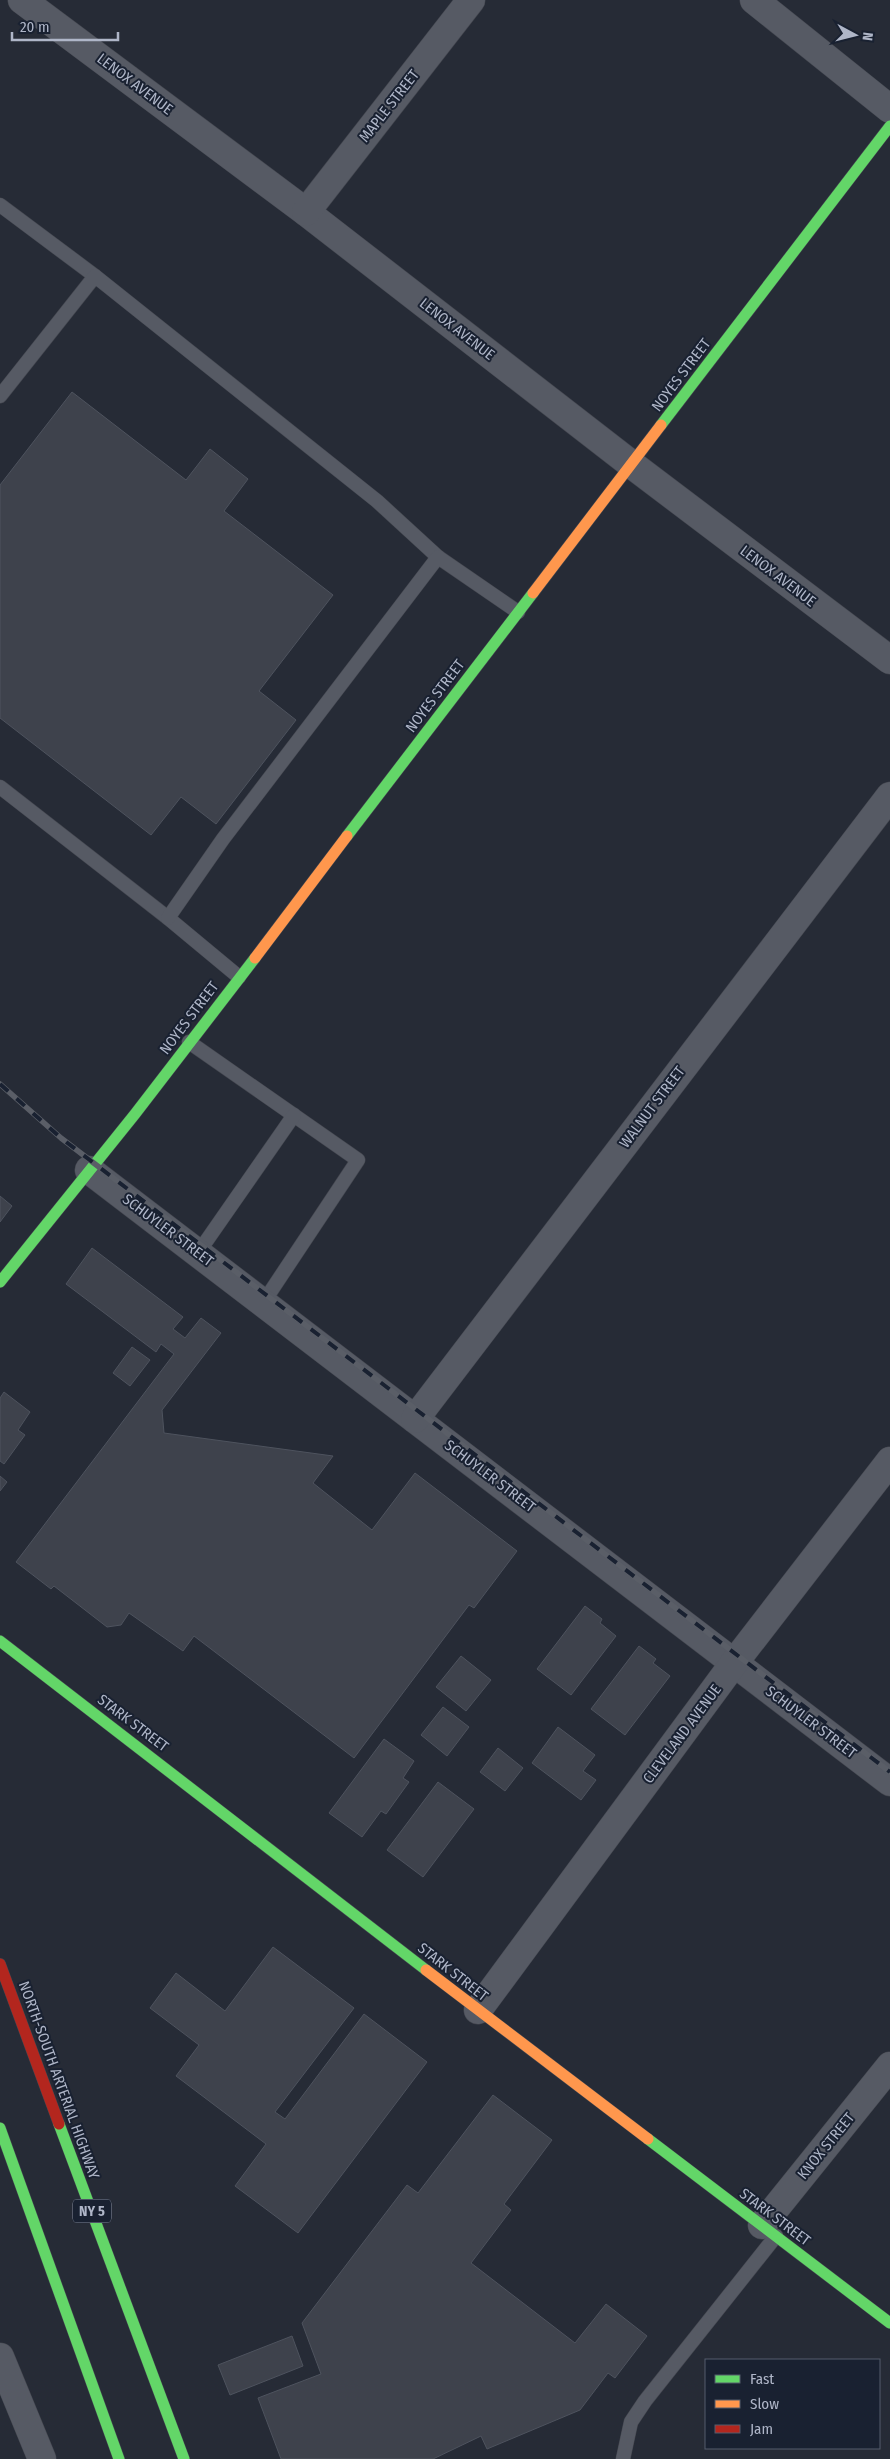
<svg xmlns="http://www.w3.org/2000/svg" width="890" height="2459" font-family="'Fira Sans Condensed',sans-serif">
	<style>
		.building { fill: #3e424c; stroke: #4e535e }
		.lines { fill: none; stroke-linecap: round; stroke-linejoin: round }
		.lane-casing { stroke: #43464f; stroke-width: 15 }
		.street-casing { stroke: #43464f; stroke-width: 29 }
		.fast-casing { stroke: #43464f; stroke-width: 12 }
		.slow-casing { stroke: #43464f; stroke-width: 12 }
		.jam-casing { stroke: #43464f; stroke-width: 12 }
		.lane { stroke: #565a64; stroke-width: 14 }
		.street { stroke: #565a64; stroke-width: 28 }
		.fast { stroke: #63d668; stroke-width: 11 }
		.slow { stroke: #ff974d; stroke-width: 11 }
		.jam { stroke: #b3261e; stroke-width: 11 }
		.rail-casing { stroke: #5a5e67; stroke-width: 5.5 }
		.rail { stroke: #192131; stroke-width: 4; stroke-dasharray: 11; stroke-linecap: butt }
		.labels { text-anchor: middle; stroke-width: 4; stroke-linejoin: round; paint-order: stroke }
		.shield { fill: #192131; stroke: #82899b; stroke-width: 1 }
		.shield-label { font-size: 14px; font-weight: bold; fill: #afb6c8 }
		.street-label { font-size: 15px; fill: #afb6c8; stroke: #192131 }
	</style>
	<rect width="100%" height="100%" fill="#262b36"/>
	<g class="building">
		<polygon points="72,392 186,480 210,449 248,479 224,511 333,595 259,691 296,720 216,824 181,797 151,835 0,718 0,485"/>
		<polygon points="0,1196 12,1206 0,1222"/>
		<polygon points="92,1248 183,1317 173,1329 185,1338 201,1318 221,1333 162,1410 164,1433 333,1456 313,1483 372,1530 415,1473 517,1551 474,1608 469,1605 354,1758 194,1636 183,1651 129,1613 121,1625 107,1627 54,1586 51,1589 16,1562 174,1354 161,1344 156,1352 66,1284"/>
		<polygon points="132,1347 150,1360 130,1386 113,1373"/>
		<polygon points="4,1392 30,1412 18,1430 25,1435 4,1464 0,1461 0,1398"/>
		<polygon points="0,1476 7,1482 0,1491"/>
		<polygon points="585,1606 602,1619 600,1623 616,1636 571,1695 537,1669"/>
		<polygon points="639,1646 656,1659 653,1663 670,1676 625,1735 591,1709"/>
		<polygon points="461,1656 491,1680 466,1711 436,1687"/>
		<polygon points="443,1707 469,1727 447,1756 421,1735"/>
		<polygon points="558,1727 595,1755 583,1771 596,1780 581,1800 532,1763"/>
		<polygon points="384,1739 414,1761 403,1778 409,1782 386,1814 381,1811 362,1837 329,1813"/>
		<polygon points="498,1748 523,1768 505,1791 480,1772"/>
		<polygon points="438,1782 474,1809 423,1877 387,1850"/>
		<polygon points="273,1947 354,2008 275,2112 285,2119 364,2014 427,2062 298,2233 235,2186 266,2144 176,2076 199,2045 150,2008 176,1973 225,2011"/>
		<polygon points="493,2095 552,2140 504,2204 511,2210 471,2263 575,2343 606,2304 647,2336 615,2378 608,2373 580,2410 487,2449 481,2436 433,2459 281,2459 258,2398 321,2374 302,2323 407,2185 418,2193"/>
		<polygon points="292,2336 303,2366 230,2395 218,2365"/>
	</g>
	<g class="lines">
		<g class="lane-casing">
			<g id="lane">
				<polyline points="0,205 95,276"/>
				<polyline points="0,396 95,276 377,501 438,557"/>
				<polyline points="0,787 168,918 239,977"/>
				<polyline points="168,918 223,839 438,557 518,612"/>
				<polyline points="189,1042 358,1160 263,1303"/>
				<polyline points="198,1253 294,1115"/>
				<polyline points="623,2459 631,2422 645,2401 776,2236"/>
			</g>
		</g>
		<g class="street-casing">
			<g id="street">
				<polyline points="22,0 306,212 631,464 890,660"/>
				<polyline points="754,0 890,109"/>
				<polyline points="306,212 471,0"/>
				<polyline points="89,1170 890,1782"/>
				<polyline points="415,1419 890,796"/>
				<polyline points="478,2010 734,1663 890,1461"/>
				<polyline points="762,2225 890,2066"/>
				<polyline points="0,2357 42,2459"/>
			</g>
		</g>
		<g class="fast-casing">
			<g id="fast">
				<polyline points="661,425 890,126"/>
				<polyline points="347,836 533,593"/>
				<polyline points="0,1282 135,1114 255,958"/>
				<polyline points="0,1641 426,1970"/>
				<polyline points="59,2124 184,2459"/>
				<polyline points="0,2128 119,2459"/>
				<polyline points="648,2139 890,2323"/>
			</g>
		</g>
		<g class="slow-casing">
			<g id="slow">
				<polyline points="533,593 661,425"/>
				<polyline points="255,958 347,836"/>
				<polyline points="426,1970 648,2139"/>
			</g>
		</g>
		<g class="jam-casing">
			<polyline id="jam" points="0,1964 59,2124"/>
		</g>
		<use href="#lane" class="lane"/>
		<use href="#street" class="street"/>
		<use href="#fast" class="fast"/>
		<use href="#slow" class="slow"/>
		<use href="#jam" class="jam"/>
		<g class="rail-casing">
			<polyline id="rail" points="0,1084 61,1138 890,1772"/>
		</g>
		<use href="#rail" class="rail"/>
	</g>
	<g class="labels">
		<rect class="shield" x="73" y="2199.5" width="38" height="23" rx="4"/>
		<g class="shield-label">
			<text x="92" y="2216">NY 5</text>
		</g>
		<g class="street-label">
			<text transform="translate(135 84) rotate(37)" y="5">LENOX AVENUE</text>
			<text transform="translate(389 106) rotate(-52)" y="5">MAPLE STREET</text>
			<text transform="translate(457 329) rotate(38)" y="5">LENOX AVENUE</text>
			<text transform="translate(681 375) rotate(-53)" y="5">NOYES STREET</text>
			<text transform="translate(778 576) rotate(37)" y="5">LENOX AVENUE</text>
			<text transform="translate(435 696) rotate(-53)" y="5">NOYES STREET</text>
			<text transform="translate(189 1018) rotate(-53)" y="5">NOYES STREET</text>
			<text transform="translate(652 1107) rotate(-53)" y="5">WALNUT STREET</text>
			<text transform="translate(168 1230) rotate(37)" y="5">SCHUYLER STREET</text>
			<text transform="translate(490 1476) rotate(37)" y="5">SCHUYLER STREET</text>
			<text transform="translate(811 1722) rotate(37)" y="5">SCHUYLER STREET</text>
			<text transform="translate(133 1723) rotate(37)" y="5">STARK STREET</text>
			<text transform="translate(682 1734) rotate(-53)" y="5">CLEVELAND AVENUE</text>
			<text transform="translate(453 1972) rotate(38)" y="5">STARK STREET</text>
			<text transform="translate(59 2080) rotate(70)" y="5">NORTH-SOUTH ARTERIAL HIGHWAY</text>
			<text transform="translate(826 2146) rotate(-51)" y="5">KNOX STREET</text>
			<text transform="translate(775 2217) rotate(37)" y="5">STARK STREET</text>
		</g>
	</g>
	<rect x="705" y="2359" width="175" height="90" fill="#192131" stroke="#555d6d"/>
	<rect x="715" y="2375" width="25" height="8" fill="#63d668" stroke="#555d6d"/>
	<text x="750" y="2384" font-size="15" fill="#afb6c8">Fast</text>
	<rect x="715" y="2400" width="25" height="8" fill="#ff974d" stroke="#555d6d"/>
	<text x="750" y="2409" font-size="15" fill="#afb6c8">Slow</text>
	<rect x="715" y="2425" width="25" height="8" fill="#b3261e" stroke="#555d6d"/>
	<text x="750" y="2434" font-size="15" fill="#afb6c8">Jam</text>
	<g transform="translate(855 35) rotate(97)" stroke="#192131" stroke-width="4" paint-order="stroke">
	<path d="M0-4L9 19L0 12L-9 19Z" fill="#afb6c8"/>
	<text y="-8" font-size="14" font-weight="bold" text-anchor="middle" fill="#afb6c8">N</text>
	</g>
	<path d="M12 32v8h106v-8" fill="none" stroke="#afb6c8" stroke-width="2.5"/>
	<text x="20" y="32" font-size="15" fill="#afb6c8" stroke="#192131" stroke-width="4" paint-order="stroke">20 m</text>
</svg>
